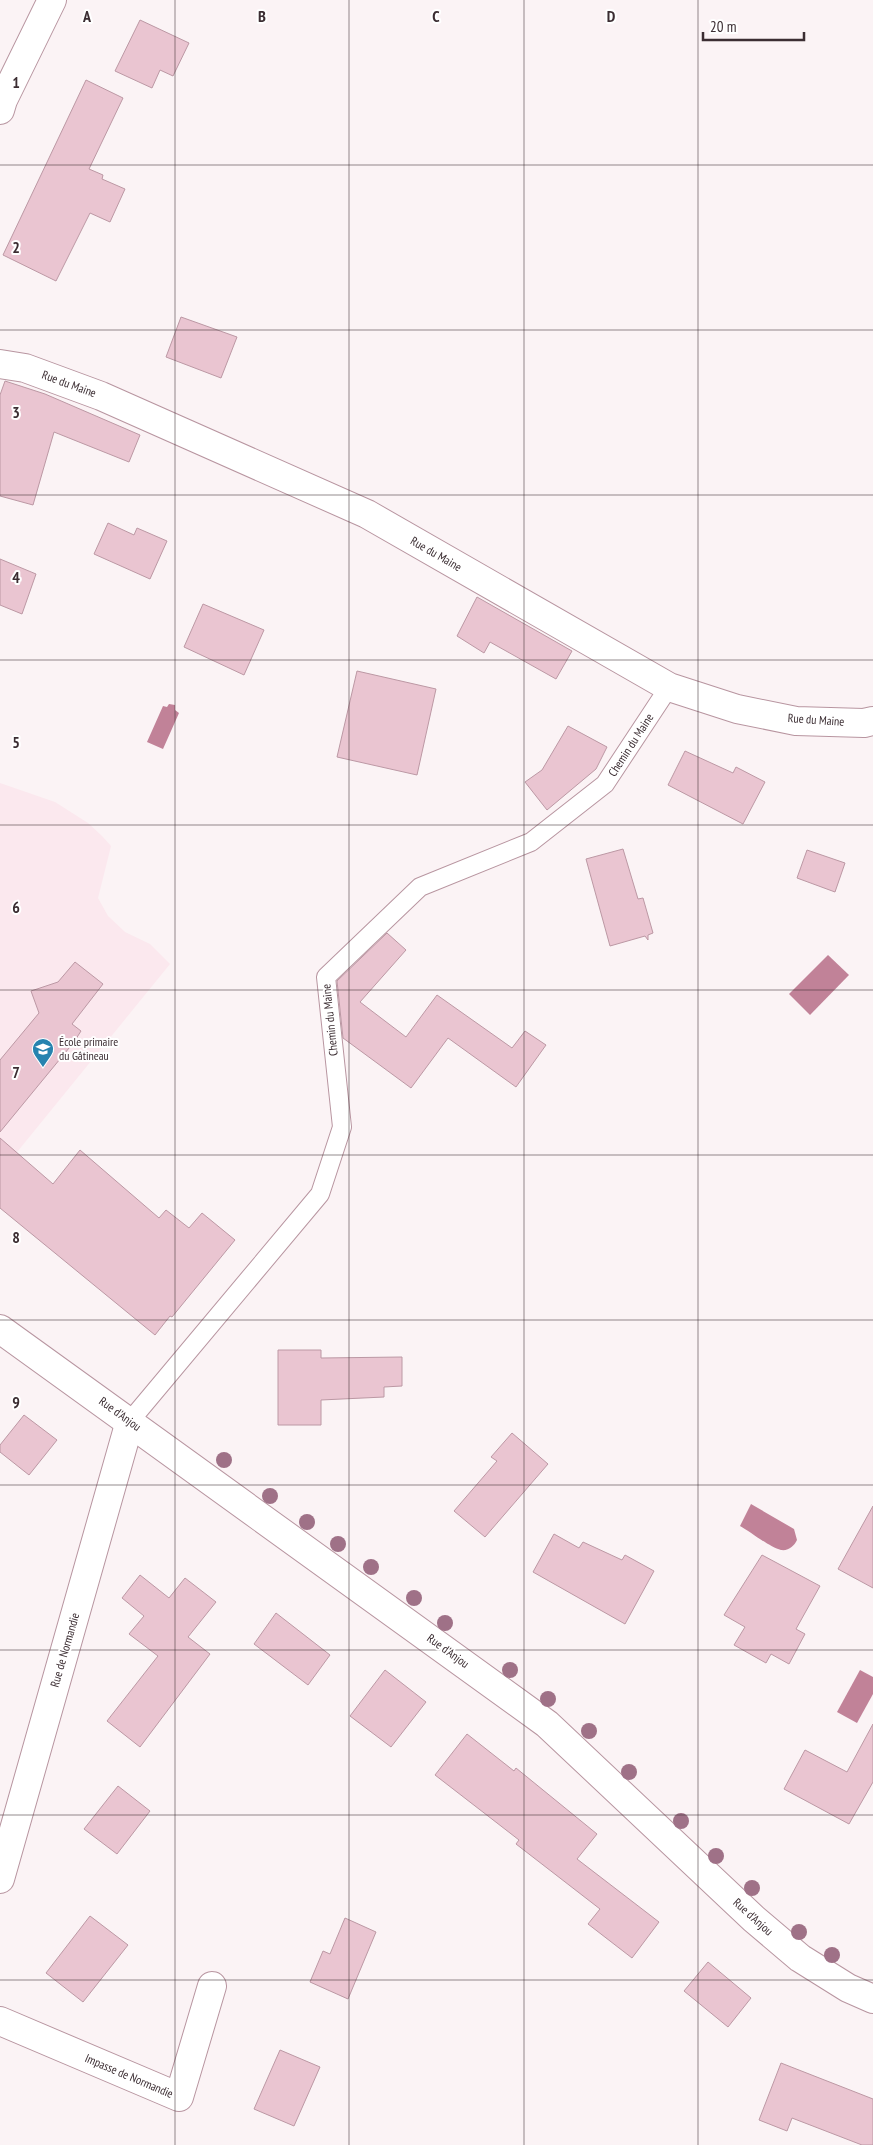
<svg xmlns="http://www.w3.org/2000/svg" width="873" height="2145" font-family="'PT Sans Narrow',sans-serif">
	<style>
		.built { fill: #fbe8ee }
		.water { fill: #c18298 }
		.building { fill: #eac5d1; stroke: #bc98a4 }
		.lines { fill: none; stroke-linecap: round; stroke-linejoin: round }
		.service-casing { stroke: #b895a0; stroke-width: 20 }
		.minor-casing { stroke: #b895a0; stroke-width: 30 }
		.tertiary-casing { stroke: #b895a0; stroke-width: 30 }
		.service { stroke: #fff; stroke-width: 18 }
		.minor { stroke: #fff; stroke-width: 28 }
		.tertiary { stroke: #fff; stroke-width: 28 }
		.tree { fill: #9f7187 }
		.grid { fill: none; stroke: #3b2d32; stroke-width: 1; stroke-opacity: 0.55 }
		.labels { text-anchor: middle; stroke-width: 4; stroke-linejoin: round; paint-order: stroke }
		.street-label { font-size: 12px; fill: #3b2d32; stroke: #fff }
		.poi-label { font-size: 12px; fill: #3b2d32; stroke: #fff; text-anchor: start }
		.grid-label { font-size: 16px; text-anchor: middle; font-weight: bold; fill: #3b2d32; stroke: #fff; stroke-width: 4; stroke-linejoin: round; paint-order: stroke }
	</style>
	<rect width="100%" height="100%" fill="#fbf3f5"/>
	<polygon class="built" points="0,783 55,802 88,823 102,836 111,846 98,898 108,916 125,932 150,944 170,964 0,1173"/>
	<g class="water">
		<polygon points="169,704 175,705 175,710 179,713 163,749 147,742 163,706 167,707"/>
		<polygon points="828,955 849,975 810,1015 789,994"/>
		<path d="M751,1504l43,25 3,11c-3,6 -8,11 -16,10 -12,-3 -30,-18 -41,-24z"/>
		<polygon points="860,1670 873,1677 873,1694 857,1723 837,1712"/>
	</g>
	<g class="building">
		<polygon points="140,20 189,43 173,76 160,70 152,88 115,71"/>
		<polygon points="86,80 123,98 89,169 103,175 102,179 125,189 110,222 90,213 56,281 3,255"/>
		<polygon points="181,317 237,337 221,378 166,357"/>
		<polygon points="5,381 45,394 140,435 129,462 54,432 33,505 0,496 0,395"/>
		<polygon points="108,523 134,535 137,528 167,541 150,579 94,554"/>
		<polygon points="0,559 36,574 22,614 0,605"/>
		<polygon points="477,597 572,651 556,679 490,642 484,653 457,636"/>
		<polygon points="203,604 264,630 244,675 184,647"/>
		<polygon points="357,671 436,689 417,775 337,757"/>
		<polygon points="568,726 607,747 596,769 547,810 525,782 542,770"/>
		<polygon points="685,751 733,773 736,767 765,782 743,824 668,785"/>
		<polygon points="623,849 638,899 643,898 653,933 648,935 648,940 645,936 610,946 586,859"/>
		<polygon points="807,850 845,863 835,892 797,878"/>
		<polygon points="387,933 406,950 360,1002 406,1037 437,995 512,1048 525,1031 546,1045 516,1087 448,1038 411,1088 343,1038 337,981"/>
		<polygon points="75,962 103,984 72,1024 81,1031 74,1042 0,1132 0,1060 39,1013 31,991 58,982"/>
		<polygon points="0,1138 53,1184 80,1150 159,1218 166,1210 189,1228 202,1213 235,1240 172,1317 170,1316 155,1335 0,1208"/>
		<polygon points="278,1350 321,1350 321,1358 402,1357 402,1386 384,1387 384,1397 321,1400 321,1425 278,1425"/>
		<polygon points="24,1415 57,1440 29,1475 0,1452 0,1445"/>
		<polygon points="512,1433 548,1464 485,1537 454,1511 497,1461 491,1457"/>
		<polygon points="873,1506 873,1588 838,1569"/>
		<polygon points="554,1534 579,1548 583,1542 622,1560 625,1555 654,1571 625,1624 533,1572"/>
		<polygon points="762,1555 820,1586 796,1629 805,1634 789,1664 771,1654 766,1663 734,1645 745,1627 724,1615"/>
		<polygon points="140,1575 169,1598 185,1578 216,1602 188,1637 210,1654 140,1747 107,1721 158,1656 129,1634 144,1616 122,1598"/>
		<polygon points="276,1613 330,1655 308,1685 254,1644"/>
		<polygon points="385,1670 426,1702 391,1747 350,1716"/>
		<polygon points="873,1724 873,1782 849,1824 784,1789 805,1750 847,1772"/>
		<polygon points="467,1734 514,1771 516,1768 597,1834 577,1859 659,1922 632,1958 588,1924 600,1909 516,1844 519,1840 435,1775"/>
		<polygon points="118,1786 150,1811 117,1854 84,1829"/>
		<polygon points="90,1916 128,1945 83,2002 46,1973"/>
		<polygon points="345,1918 376,1932 348,1999 310,1982 323,1951 330,1954"/>
		<polygon points="708,1962 751,1998 728,2027 684,1991"/>
		<polygon points="280,2050 320,2067 294,2126 254,2109"/>
		<polygon points="781,2063 873,2099 873,2145 862,2145 792,2118 787,2131 759,2120"/>
	</g>
	<g class="lines">
		<g class="service-casing">
			<polyline id="service" points="130,1421 320,1194 342,1127 326,977 420,887 531,842 605,784 669,687"/>
		</g>
		<g class="minor-casing">
			<g id="minor">
				<polyline points="0,110 3,100 52,0"/>
				<polyline points="0,1329 547,1724 754,1919 800,1958 848,1988 873,1999"/>
				<polyline points="0,1879 130,1421"/>
				<polyline points="0,2021 179,2097 212,1986"/>
			</g>
		</g>
		<g class="tertiary-casing">
			<polyline id="tertiary" points="0,364 25,368 101,396 367,514 669,687 737,709 796,721 864,723 873,721"/>
		</g>
		<use href="#service" class="service"/>
		<use href="#minor" class="minor"/>
		<use href="#tertiary" class="tertiary"/>
	</g>
	<g class="tree">
		<circle cx="224" cy="1460" r="8"/>
		<circle cx="270" cy="1496" r="8"/>
		<circle cx="307" cy="1522" r="8"/>
		<circle cx="338" cy="1544" r="8"/>
		<circle cx="371" cy="1567" r="8"/>
		<circle cx="414" cy="1598" r="8"/>
		<circle cx="445" cy="1623" r="8"/>
		<circle cx="510" cy="1670" r="8"/>
		<circle cx="548" cy="1699" r="8"/>
		<circle cx="589" cy="1731" r="8"/>
		<circle cx="629" cy="1772" r="8"/>
		<circle cx="681" cy="1821" r="8"/>
		<circle cx="716" cy="1856" r="8"/>
		<circle cx="752" cy="1888" r="8"/>
		<circle cx="799" cy="1932" r="8"/>
		<circle cx="832" cy="1955" r="8"/>
	</g>
	<path class="grid" d="M175,0v2145M349,0v2145M524,0v2145M698,0v2145M0,165h873M0,330h873M0,495h873M0,660h873M0,825h873M0,990h873M0,1155h873M0,1320h873M0,1485h873M0,1650h873M0,1815h873M0,1980h873"/>
	<defs>
		<g id="school-pin" transform="scale(1.125)"><path d="M0 17L-7.5 6A9.5 9.5 0 1 1 7.5 6Z" fill="#2683af" stroke="#fff"/><path d="M0-5L7-2L0 1L-7-2ZM-4 1L0 2.5L4 1V4Q0 6-4 4Z" fill="#fff"/></g>
	</defs>
	<g fill-rule="evenodd">
		<use href="#school-pin" x="43" y="1049"/>
	</g>
	<g class="labels">
		<g class="street-label">
			<text transform="translate(69 384) rotate(20)" y="4">Rue du Maine</text>
			<text transform="translate(436 554) rotate(30)" y="4">Rue du Maine</text>
			<text transform="translate(816 720) rotate(4)" y="4">Rue du Maine</text>
			<text transform="translate(631 745) rotate(-57)" y="4">Chemin du Maine</text>
			<text transform="translate(330 1020) rotate(-96)" y="4">Chemin du Maine</text>
			<text transform="translate(120 1414) rotate(36)" y="4">Rue d'Anjou</text>
			<text transform="translate(65 1650) rotate(-74)" y="4">Rue de Normandie</text>
			<text transform="translate(448 1651) rotate(36)" y="4">Rue d'Anjou</text>
			<text transform="translate(753 1917) rotate(42)" y="4">Rue d'Anjou</text>
			<text transform="translate(129 2076) rotate(23)" y="4">Impasse de Normandie</text>
		</g>
		<g class="poi-label">
			<text x="59" y="1046">École primaire<tspan x="59" dy="14">du Gâtineau</tspan></text>
		</g>
	</g>
	<g class="grid-label">
		<text x="87" y="22">A</text>
		<text x="262" y="22">B</text>
		<text x="436" y="22">C</text>
		<text x="611" y="22">D</text>
		<text x="16" y="88">1</text>
		<text x="16" y="253">2</text>
		<text x="16" y="418">3</text>
		<text x="16" y="583">4</text>
		<text x="16" y="748">5</text>
		<text x="16" y="913">6</text>
		<text x="16" y="1078">7</text>
		<text x="16" y="1243">8</text>
		<text x="16" y="1408">9</text>
	</g>
	<path d="M703 32v8h101v-8" fill="none" stroke="#3b2d32" stroke-width="2.5"/>
	<text x="710" y="32" font-size="15" fill="#3b2d32" stroke="#ffffff" stroke-width="4" paint-order="stroke">20 m</text>
</svg>
